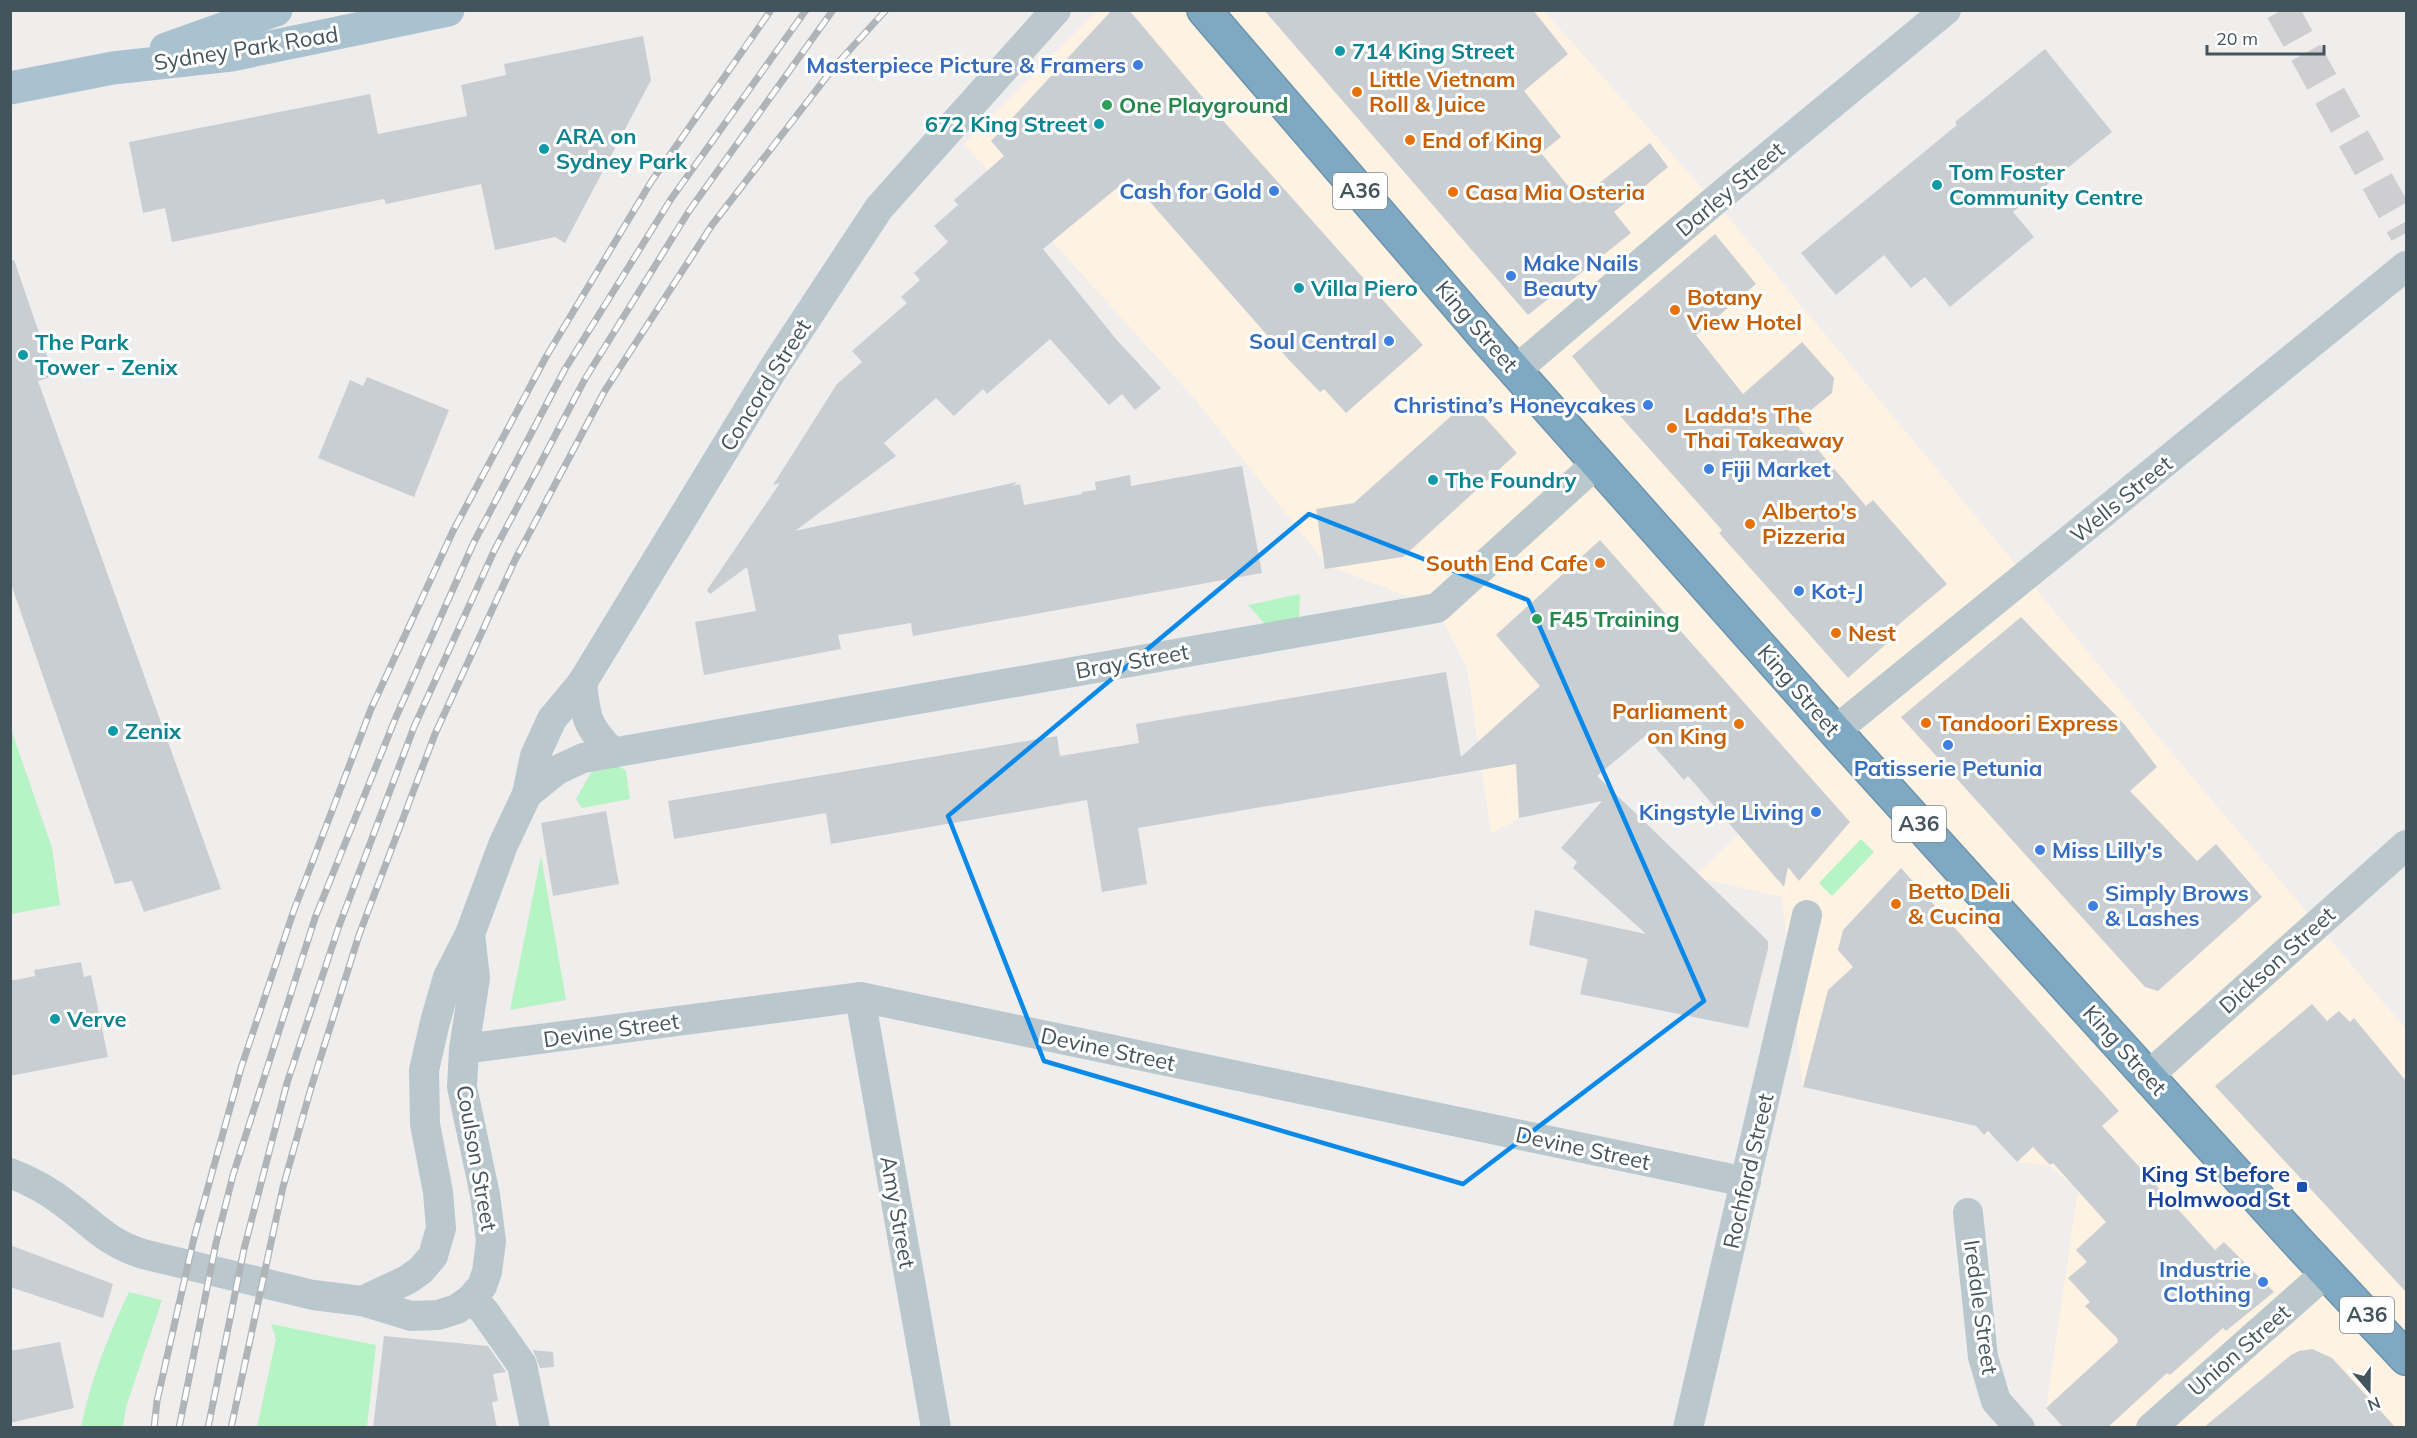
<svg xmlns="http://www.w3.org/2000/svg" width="2417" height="1438" font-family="Mulish,sans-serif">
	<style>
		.commercial { fill: #fef2e3 }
		.green { fill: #b6f3c5 }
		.building { fill: #c9ced3 }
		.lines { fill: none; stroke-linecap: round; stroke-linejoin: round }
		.highway-tunnel { stroke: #ceced0; stroke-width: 33; stroke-dasharray: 33 16; stroke-linecap: butt }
		.highway-casing { stroke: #6b93ad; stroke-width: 36 }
		.street { stroke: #bac8ce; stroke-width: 30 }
		.primary { stroke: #aac2cf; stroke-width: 33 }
		.highway { stroke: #7fa9c2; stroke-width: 33 }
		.rail-casing { stroke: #afb4b8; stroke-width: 7 }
		.rail { stroke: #fff; stroke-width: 4.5; stroke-dasharray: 14; stroke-linecap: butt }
		.marked { fill: none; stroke: #0a89e9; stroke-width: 4.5; stroke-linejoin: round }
		.culture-dot { fill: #0f9aa8; stroke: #fff; stroke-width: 2 }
		.shop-dot { fill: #3f7fe0; stroke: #fff; stroke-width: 2 }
		.food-dot { fill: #e8710a; stroke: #fff; stroke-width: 2 }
		.leisure-dot { fill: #2e9e5b; stroke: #fff; stroke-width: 2 }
		.transit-dot { fill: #1a4fb4; stroke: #fff; stroke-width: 2 }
		.labels { text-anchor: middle; stroke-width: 6; stroke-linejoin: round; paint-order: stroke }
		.shield { fill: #fff; stroke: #7c878d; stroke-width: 1.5 }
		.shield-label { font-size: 21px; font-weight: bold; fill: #44545c }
		.street-label { font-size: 22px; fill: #44545c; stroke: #fff }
		.culture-label { font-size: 22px; font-weight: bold; fill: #0d838f; stroke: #fff; text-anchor: start }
		.shop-label { font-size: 22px; font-weight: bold; fill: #366cbe; stroke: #fff; text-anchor: end }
		.food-label { font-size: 22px; font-weight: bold; fill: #c56008; stroke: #fff; text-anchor: start }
		.leisure-label { font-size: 22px; font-weight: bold; fill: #27864d; stroke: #fff; text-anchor: start }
		.transit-label { font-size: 22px; font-weight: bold; fill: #164399; stroke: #fff; text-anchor: end }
	</style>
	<rect width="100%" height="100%" fill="#f0eded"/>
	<polygon class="commercial" points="1097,11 1544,11 1729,218 2161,740 2406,1029 2406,1427 2064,1427 2046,1408 2078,1190 2050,1166 2017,1162 1992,1135 1984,1135 1971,1121 1951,1121 1803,1087 1782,897 1694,877 1739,834 1714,807 1725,798 1698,768 1684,780 1656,749 1663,743 1651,730 1558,810 1519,818 1491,834 1467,668 1437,608 1327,565 1194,398 964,144"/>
	<g class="green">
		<polygon points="1300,594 1299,618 1266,625 1248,605"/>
		<polygon points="11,729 52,848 60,905 11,914"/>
		<polygon points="618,765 626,771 630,799 582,808 576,799 592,771"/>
		<polygon points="1861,839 1874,852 1832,896 1819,883"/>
		<polygon points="541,856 566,1000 510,1010"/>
		<path d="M129,1292l33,8 -36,107 -3,20h-42c10,-48 27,-91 48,-135z"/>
		<polygon points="271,1324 376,1345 367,1427 257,1427 276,1339"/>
	</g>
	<g class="building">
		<polygon points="1112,10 1129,10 1210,106 1423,345 1346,413 1324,389 1320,392 1288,359 1129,178 1043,249 1116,339 1161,388 1135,410 1122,394 1109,405 1050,339 987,394 983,389 954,416 936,398 884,443 896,456 795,531 1017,482 1013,486 1020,484 1024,505 1082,494 1082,492 1096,490 1095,482 1130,475 1131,486 1242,466 1262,573 913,636 911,623 838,635 841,649 704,675 695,622 756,611 747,567 710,594 707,590 780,483 773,485 837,384 862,362 852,351 907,303 901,297 920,280 914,273 948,242 934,226 958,205 954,200 1004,156 991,141"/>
		<polygon points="1264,10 1533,10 1568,54 1524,91 1561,137 1541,153 1579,199 1650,143 1668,167 1614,212 1631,233 1528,315"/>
		<polygon points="643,36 651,80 565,243 555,237 495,250 481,184 386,204 384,199 172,242 165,208 143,213 129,142 370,94 378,134 467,116 461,85 506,75 504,64"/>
		<polygon points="2045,49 2112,132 2013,212 2034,237 1950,307 1925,277 1911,288 1884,255 1836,295 1801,253 1957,125 1955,122"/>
		<polygon points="1715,234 1756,284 1696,335 1743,394 1802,342 1834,378 1832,393 1795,423 1866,506 1873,500 1947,584 1890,632 1894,637 1848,678 1719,533 1722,530 1620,416 1572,356"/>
		<polygon points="10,260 14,260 54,376 38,381 221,889 144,912 132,881 115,884 10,581"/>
		<polygon points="367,377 449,410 414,497 318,458 350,380 363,386"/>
		<polygon points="1469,400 1517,453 1403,557 1325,569 1316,509 1354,503"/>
		<polygon points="1600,540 1850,822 1799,881 1788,867 1784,887 1688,776 1684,780 1645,736 1597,776 1768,941 1768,949 1748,1028 1580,994 1588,959 1529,945 1535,910 1646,934 1573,868 1577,862 1561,848 1602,801 1519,818 1516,764 1138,828 1147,884 1102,892 1087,800 831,844 826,813 674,839 668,801 1057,736 1060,756 1139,743 1136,724 1446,672 1461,757 1540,686 1496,635"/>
		<polygon points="2021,617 2125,725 2157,767 2130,791 2197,861 2216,844 2262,897 2158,991 2145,987 1901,717"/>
		<polygon points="606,811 619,884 553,896 541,823"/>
		<polygon points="1901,868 2119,1111 2102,1126 2215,1250 2224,1242 2274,1292 2226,1331 2223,1328 2170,1375 2167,1373 2107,1428 2064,1428 2046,1408 2118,1342 2117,1338 2085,1306 2090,1302 2068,1278 2087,1262 2076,1250 2106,1222 2053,1163 2050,1165 2033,1147 2017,1162 1988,1131 1984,1135 1976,1126 1803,1087 1828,990 1853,967 1838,950 1843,930"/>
		<polygon points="81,962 84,977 91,975 108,1057 10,1076 10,981 35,976 34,970"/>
		<polygon points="2312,1004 2327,1021 2339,1011 2350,1022 2354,1018 2406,1081 2406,1292 2215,1086"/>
		<polygon points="10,1245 113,1284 103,1318 10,1287"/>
		<polygon points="384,1336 488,1346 506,1372 493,1374 498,1401 492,1402 497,1428 373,1428"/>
		<polygon points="60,1342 74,1408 10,1423 10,1351"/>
		<polygon points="2312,1349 2332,1358 2396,1428 2203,1428 2291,1355 2299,1351"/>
		<polygon points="533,1350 553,1352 554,1367 540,1368"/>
	</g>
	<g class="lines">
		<polyline class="highway-tunnel" points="2282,10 2406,233"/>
		<g class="highway-casing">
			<polyline id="highway" points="1204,10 1487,339 1835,731 2296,1240 2406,1358"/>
		</g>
		<g class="street">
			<polyline points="1516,370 1713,202 1946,10"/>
			<path d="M582,683c4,37 5,43 31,70"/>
			<polyline points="1835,731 2406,266"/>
			<polyline points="527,794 557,770 583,758 1437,608 1597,463"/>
			<polyline points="860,997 936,1428"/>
			<polyline points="464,1049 860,997 1746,1182"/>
			<polyline points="2148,1076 2406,845"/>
			<path d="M10,1173c21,8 41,19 58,33 28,21 40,37 75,48l170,41 49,6 49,15 27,-1 19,-6 14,-10 11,-13 5,-14 4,-31 -6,-46 -23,-108 2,-38 11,-71 -5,-44"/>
			<polyline points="1968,1213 1983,1357 1996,1401 2020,1428"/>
			<polyline points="471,1299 484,1311 522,1365 535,1428"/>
			<polyline points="362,1301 407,1280 421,1270 433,1256 441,1228 438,1192 425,1124 424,1070 435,1022 448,977 470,934 503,845 527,794 535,756 552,719 582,683 775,366 879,208 1056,10"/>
			<polyline points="1688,1428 1807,915"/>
			<polyline points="2151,1428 2327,1272"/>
		</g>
		<g class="primary">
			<polyline points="166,49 276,10"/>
			<polyline points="10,88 113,68 231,55 448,10"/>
		</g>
		<use href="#highway" class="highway"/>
		<g class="rail-casing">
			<g id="rail">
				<polyline points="154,1428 157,1401 194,1238 241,1068 294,910 371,709 453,531 546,357 651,182 771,10"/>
				<polyline points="179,1428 216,1243 233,1175 315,918 396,717 474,542 565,369 671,199 806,10"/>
				<polyline points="208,1428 244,1249 287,1083 339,926 414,727 494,551 585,379 689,211 833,10"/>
				<polyline points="231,1428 283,1187 311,1088 359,935 435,734 515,560 604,392 712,225 835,66 886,10"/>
			</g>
		</g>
		<use href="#rail" class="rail"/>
	</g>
	<path class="marked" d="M1309,514l219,86 176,401 -241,183 -419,-123 -96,-245z"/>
	<g class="culture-dot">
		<circle cx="1340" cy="51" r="6"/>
		<circle cx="1099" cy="124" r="6"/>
		<circle cx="544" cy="149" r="6"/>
		<circle cx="1937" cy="185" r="6"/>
		<circle cx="1299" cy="288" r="6"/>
		<circle cx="23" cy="355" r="6"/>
		<circle cx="1433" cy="480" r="6"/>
		<circle cx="113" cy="731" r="6"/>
		<circle cx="55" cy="1019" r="6"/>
	</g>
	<g class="shop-dot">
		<circle cx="1138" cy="65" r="6"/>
		<circle cx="1274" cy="191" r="6"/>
		<circle cx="1511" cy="276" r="6"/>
		<circle cx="1389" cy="341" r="6"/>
		<circle cx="1648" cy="405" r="6"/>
		<circle cx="1709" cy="469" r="6"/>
		<circle cx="1799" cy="591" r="6"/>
		<circle cx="1948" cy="745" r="6"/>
		<circle cx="1816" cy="812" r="6"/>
		<circle cx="2040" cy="850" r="6"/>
		<circle cx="2093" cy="906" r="6"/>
		<circle cx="2263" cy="1282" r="6"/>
	</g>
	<g class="food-dot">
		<circle cx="1357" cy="92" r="6"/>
		<circle cx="1410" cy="140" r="6"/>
		<circle cx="1453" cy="192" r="6"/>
		<circle cx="1675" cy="310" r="6"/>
		<circle cx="1672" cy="428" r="6"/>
		<circle cx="1750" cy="524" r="6"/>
		<circle cx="1600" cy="563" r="6"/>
		<circle cx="1836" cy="633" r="6"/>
		<circle cx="1926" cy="723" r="6"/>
		<circle cx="1739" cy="724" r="6"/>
		<circle cx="1896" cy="904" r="6"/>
	</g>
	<g class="leisure-dot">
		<circle cx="1107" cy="105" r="6"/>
		<circle cx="1537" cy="619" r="6"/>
	</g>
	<rect class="transit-dot" x="2296" y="1181" width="12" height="12" rx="3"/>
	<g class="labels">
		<g class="shield">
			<rect x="1333" y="173" width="54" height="36" rx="4.5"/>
			<rect x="1892" y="806" width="54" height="36" rx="4.5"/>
			<rect x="2340" y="1297" width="54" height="36" rx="4.5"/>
		</g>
		<g class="shield-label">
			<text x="1360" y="198">A36</text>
			<text x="1919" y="831">A36</text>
			<text x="2367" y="1322">A36</text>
		</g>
		<g class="street-label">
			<text transform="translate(246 48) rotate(-9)" y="8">Sydney Park Road</text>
			<text transform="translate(1730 189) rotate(-40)" y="8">Darley Street</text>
			<text transform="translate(1477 326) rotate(49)" y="8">King Street</text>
			<text transform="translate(765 385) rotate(-58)" y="8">Concord Street</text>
			<text transform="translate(2121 499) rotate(-39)" y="8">Wells Street</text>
			<text transform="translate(1132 661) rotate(-10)" y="8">Bray Street</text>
			<text transform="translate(1799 690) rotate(49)" y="8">King Street</text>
			<text transform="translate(2277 960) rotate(-42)" y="8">Dickson Street</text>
			<text transform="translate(611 1030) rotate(-8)" y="8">Devine Street</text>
			<text transform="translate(1108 1049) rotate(12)" y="8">Devine Street</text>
			<text transform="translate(2125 1050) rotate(48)" y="8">King Street</text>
			<text transform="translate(1583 1148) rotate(12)" y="8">Devine Street</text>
			<text transform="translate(477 1158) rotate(80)" y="8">Coulson Street</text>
			<text transform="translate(1748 1171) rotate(-77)" y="8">Rochford Street</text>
			<text transform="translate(898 1212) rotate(80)" y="8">Amy Street</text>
			<text transform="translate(1981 1307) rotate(82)" y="8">Iredale Street</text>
			<text transform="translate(2239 1350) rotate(-41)" y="8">Union Street</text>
		</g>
		<g class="culture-label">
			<text x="1352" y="59">714 King Street</text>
			<text x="1087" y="132" text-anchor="end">672 King Street</text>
			<text x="556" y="144">ARA on<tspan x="556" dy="25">Sydney Park</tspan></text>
			<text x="1949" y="180">Tom Foster<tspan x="1949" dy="25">Community Centre</tspan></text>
			<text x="1311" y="296">Villa Piero</text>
			<text x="35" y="350">The Park<tspan x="35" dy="25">Tower - Zenix</tspan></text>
			<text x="1445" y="488">The Foundry</text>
			<text x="125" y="739">Zenix</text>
			<text x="67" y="1027">Verve</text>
		</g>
		<g class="shop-label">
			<text x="1126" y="73">Masterpiece Picture &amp; Framers</text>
			<text x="1262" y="199">Cash for Gold</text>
			<text x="1523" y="271" text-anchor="start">Make Nails<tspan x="1523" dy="25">Beauty</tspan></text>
			<text x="1377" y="349">Soul Central</text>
			<text x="1636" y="413">Christina’s Honeycakes</text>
			<text x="1721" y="477" text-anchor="start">Fiji Market</text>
			<text x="1811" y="599" text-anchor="start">Kot-J</text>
			<text x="1948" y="776" text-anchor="middle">Patisserie Petunia</text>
			<text x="1804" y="820">Kingstyle Living</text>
			<text x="2052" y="858" text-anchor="start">Miss Lilly's</text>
			<text x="2105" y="901" text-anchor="start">Simply Brows<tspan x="2105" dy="25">&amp; Lashes</tspan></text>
			<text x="2251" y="1277">Industrie<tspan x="2251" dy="25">Clothing</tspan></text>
		</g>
		<g class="food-label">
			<text x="1369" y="87">Little Vietnam<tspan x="1369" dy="25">Roll &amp; Juice</tspan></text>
			<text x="1422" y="148">End of King</text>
			<text x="1465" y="200">Casa Mia Osteria</text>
			<text x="1687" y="305">Botany<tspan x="1687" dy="25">View Hotel</tspan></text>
			<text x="1684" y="423">Ladda's The<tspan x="1684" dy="25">Thai Takeaway</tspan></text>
			<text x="1762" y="519">Alberto's<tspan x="1762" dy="25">Pizzeria</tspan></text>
			<text x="1588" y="571" text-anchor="end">South End Cafe</text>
			<text x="1848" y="641">Nest</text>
			<text x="1727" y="719" text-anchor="end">Parliament<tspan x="1727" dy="25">on King</tspan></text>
			<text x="1938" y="731">Tandoori Express</text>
			<text x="1908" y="899">Betto Deli<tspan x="1908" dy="25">&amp; Cucina</tspan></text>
		</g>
		<g class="leisure-label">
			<text x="1119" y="113">One Playground</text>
			<text x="1549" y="627">F45 Training</text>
		</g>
		<g class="transit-label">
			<text x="2290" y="1182">King St before<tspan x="2290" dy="25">Holmwood St</tspan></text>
		</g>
	</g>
	<rect width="2417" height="1438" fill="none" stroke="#44545c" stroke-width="24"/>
	<g transform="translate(2369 1390) rotate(160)" stroke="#ffffff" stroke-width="4.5" paint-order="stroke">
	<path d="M0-4.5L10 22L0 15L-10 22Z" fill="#44545c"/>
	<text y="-9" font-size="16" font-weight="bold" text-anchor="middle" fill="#44545c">N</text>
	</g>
	<path d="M2207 45v9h117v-9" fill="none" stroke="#44545c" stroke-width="3"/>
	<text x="2216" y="45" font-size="18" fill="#44545c" stroke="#ffffff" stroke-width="4.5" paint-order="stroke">20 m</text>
</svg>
